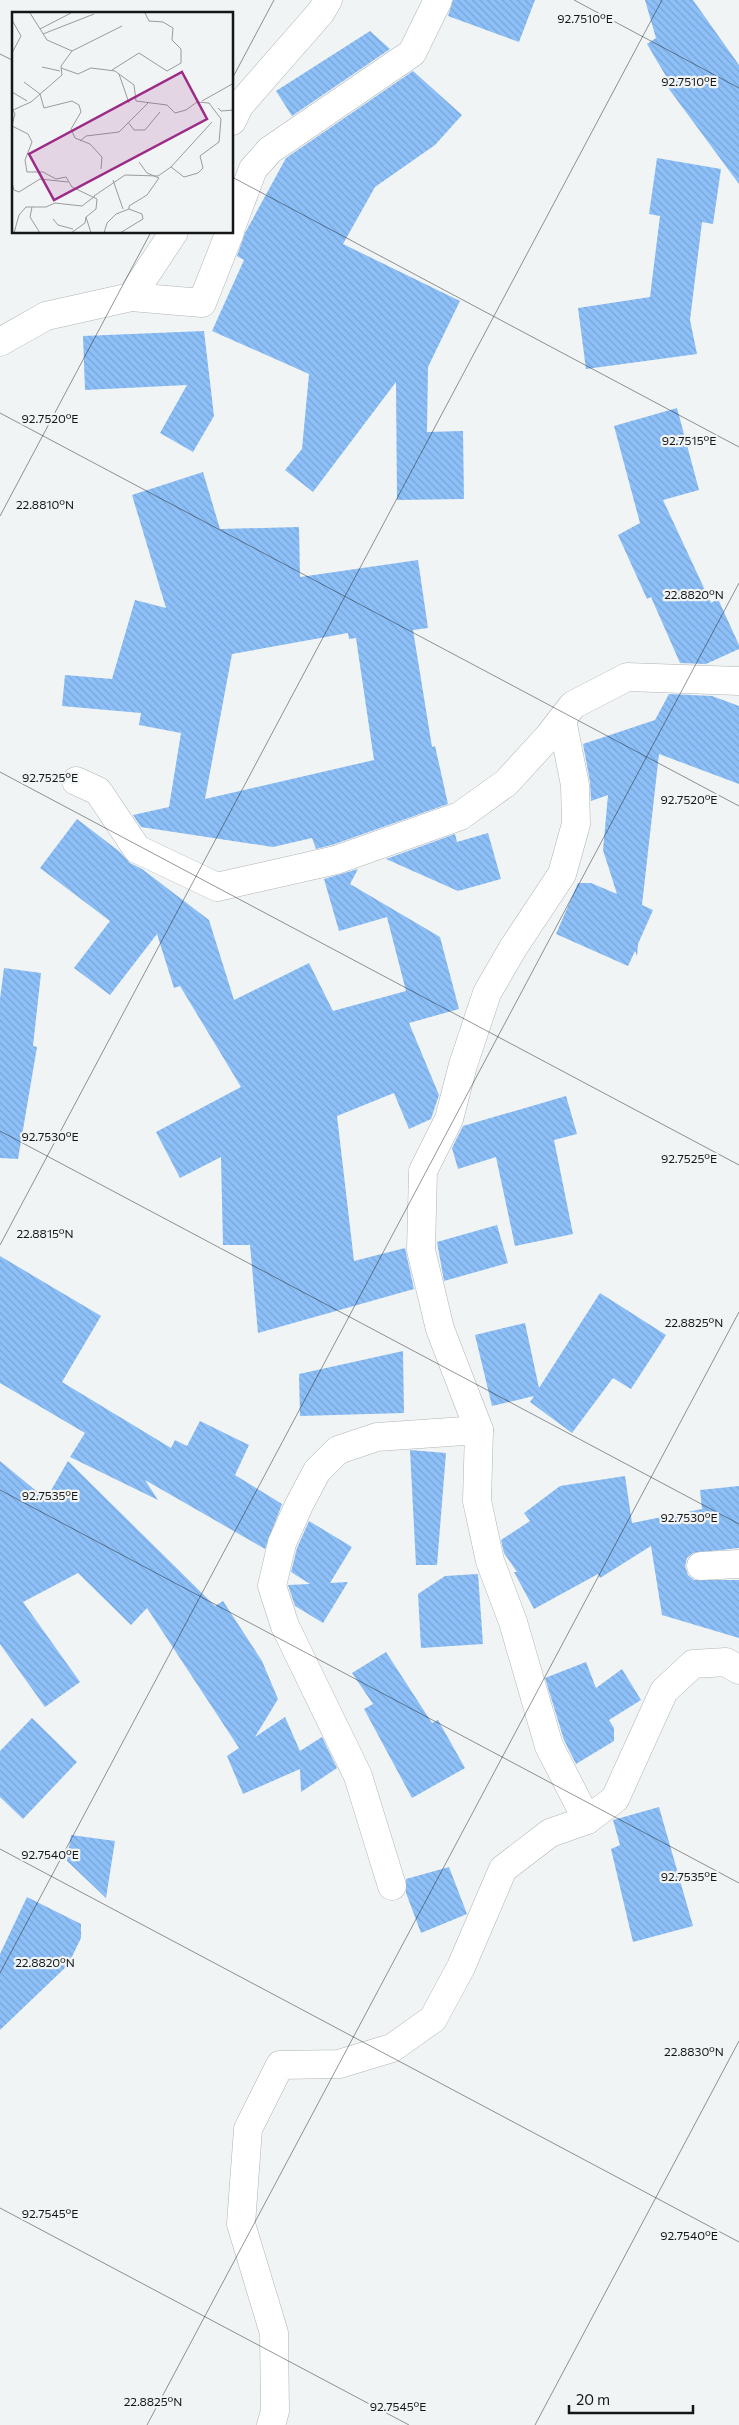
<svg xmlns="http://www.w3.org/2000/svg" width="739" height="2425" font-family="Commissioner,sans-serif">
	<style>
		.building { fill: url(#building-back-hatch); fill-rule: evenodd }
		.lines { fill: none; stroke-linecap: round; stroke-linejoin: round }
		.minor-casing { stroke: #b1b4b5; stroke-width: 29 }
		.minor { stroke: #fff; stroke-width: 28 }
		.ticks { fill: none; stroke: #151617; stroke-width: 1; stroke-opacity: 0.45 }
		.inset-road { fill: none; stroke: #999b9c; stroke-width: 1 }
		.view { fill: #9c2b88; fill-opacity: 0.15; stroke: #9c2b88; stroke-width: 2.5 }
		.inset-edge { fill: none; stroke: #151617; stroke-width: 2.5 }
		.ticks-label { font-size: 12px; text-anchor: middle; fill: #151617; stroke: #f1f4f5; stroke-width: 4.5; stroke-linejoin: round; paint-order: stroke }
	</style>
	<defs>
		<pattern id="building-back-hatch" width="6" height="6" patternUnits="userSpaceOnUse" patternTransform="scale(1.25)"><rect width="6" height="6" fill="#8dc0f8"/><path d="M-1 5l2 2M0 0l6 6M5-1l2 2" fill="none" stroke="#79a4d4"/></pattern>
	</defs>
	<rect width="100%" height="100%" fill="#f1f4f5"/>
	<g class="building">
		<polygon points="453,0 535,0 519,42 448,16"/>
		<polygon points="645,0 693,0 739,65 739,184 663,81 667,78 647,44 656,38"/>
		<polygon points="370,31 390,49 292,116 276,91"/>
		<polygon points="413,71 462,115 435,145 375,187 343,244 460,301 428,367 427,432 463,431 464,499 397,500 396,382 313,492 285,470 302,449 309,374 212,331 244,260 237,256 245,233 286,158"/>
		<polygon points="657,158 721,169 713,224 702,222 690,320 697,354 586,369 578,308 650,297 660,216 649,214"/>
		<polygon points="204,331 214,416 193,452 160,433 187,385 85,390 83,336"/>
		<polygon points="677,408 699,490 663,500 711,603 718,599 739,645 739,649 706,664 680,663 651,597 647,599 618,535 640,523 614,426"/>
		<path d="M203,472l17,57 79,-2 1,50 118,-17 10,68 -15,2 19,117 3,-1 13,58 -116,41 -16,4 -4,-11 -39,9 -132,-20 -8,-12 36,-8 12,-74 -42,-8 2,-12 -79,-7 3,-31 47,4 23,-79 31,8 -34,-113zM348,633l1,6 7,-1 18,122 -169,39 27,-145z"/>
		<polygon points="669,694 712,696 739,706 739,784 659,754 642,905 653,910 638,944 637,956 635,951 628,966 556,934 578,883 591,883 617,894 603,850 608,795 591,801 590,782 583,744 655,720"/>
		<polygon points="77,819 120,852 130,863 142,869 209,920 234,1000 309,963 333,1011 406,991 387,917 339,931 324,879 358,869 350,884 440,937 459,1009 409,1023 439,1095 431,1119 409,1129 394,1093 337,1116 354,1261 405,1248 414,1289 258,1333 250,1245 223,1245 221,1157 180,1178 156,1132 241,1087 180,986 174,988 157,934 110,995 74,968 110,921 40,868"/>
		<polygon points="488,833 501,879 458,891 386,859 455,834 457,842"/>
		<polygon points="4,968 41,973 33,1046 37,1047 18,1159 0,1158 0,999"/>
		<polygon points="566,1096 577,1134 554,1140 573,1234 515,1246 496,1157 458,1169 452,1148 463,1126"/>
		<polygon points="497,1225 508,1263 444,1281 437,1242"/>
		<polygon points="0,1256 101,1316 62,1382 171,1448 175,1440 187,1446 200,1421 249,1445 235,1475 282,1504 265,1549 145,1480 158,1500 70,1457 85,1433 0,1383"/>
		<polygon points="600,1293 666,1335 631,1389 613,1378 572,1433 530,1402 534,1396 492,1406 475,1335 525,1323 539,1388"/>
		<polygon points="403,1351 404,1413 300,1416 299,1374"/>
		<polygon points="410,1450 446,1453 437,1565 416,1565"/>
		<polygon points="0,1461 46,1499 68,1461 215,1606 223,1601 262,1661 278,1699 255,1737 285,1717 300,1751 322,1737 337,1768 301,1792 300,1769 243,1794 227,1756 239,1748 147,1608 131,1625 78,1573 23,1602 80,1682 45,1707 0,1644"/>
		<polygon points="625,1476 632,1523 702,1509 700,1490 739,1486 739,1548 693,1553 687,1558 685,1566 688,1575 694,1580 739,1580 739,1638 662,1615 651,1546 600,1578 598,1574 534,1609 514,1572 517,1572 504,1553 501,1540 530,1521 524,1513 560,1486"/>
		<polygon points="309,1521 352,1547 330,1583 348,1582 323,1623 295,1606 288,1585 310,1584 291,1572 297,1548"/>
		<polygon points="478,1574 483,1644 421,1648 418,1594 445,1576"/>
		<polygon points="386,1652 432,1723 438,1720 465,1768 412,1798 364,1709 373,1704 352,1673"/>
		<polygon points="586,1662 596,1688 622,1669 641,1700 609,1720 614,1728 614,1741 576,1764 564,1740 545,1678"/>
		<polygon points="32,1718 77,1762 23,1819 0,1797 0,1751"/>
		<polygon points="659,1807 693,1926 633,1942 611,1849 620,1845 613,1820"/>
		<polygon points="71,1835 115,1841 106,1898 67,1861"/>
		<polygon points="449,1867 467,1914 421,1933 406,1893 406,1879"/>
		<polygon points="27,1897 81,1924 81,1938 68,1965 0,2030 0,1954"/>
	</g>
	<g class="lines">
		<g class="minor-casing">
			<g id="minor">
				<polyline points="232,121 239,106 321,12 328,0"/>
				<polyline points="232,225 253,169 270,150 412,53 438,0"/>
				<polyline points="131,297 174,232"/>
				<polyline points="0,342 46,316 131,297 202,303 230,232"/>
				<polyline points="562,720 575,785 576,824 562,874 513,948 487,993 463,1065 449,1119 423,1171 421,1250 440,1329 479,1430 477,1501 490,1561 513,1622 549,1746 587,1820"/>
				<polyline points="76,781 98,791 137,849 217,887 336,860 460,816 506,783 549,736 573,705 627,677 739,681"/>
				<polyline points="701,1566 739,1564"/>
				<polyline points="392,1886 358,1776 285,1626 272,1586 282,1543 299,1505 317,1471 338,1450 377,1437 479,1430"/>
				<polyline points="271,2425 275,2411 274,2333 241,2224 248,2129 280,2065 339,2064 392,2048 433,2019 461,1967 503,1869 550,1833 587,1820 615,1799 664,1691 693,1664 726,1662 739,1670"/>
			</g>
		</g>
		<use href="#minor" class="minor"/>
	</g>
	<path class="ticks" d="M574,0l165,88M0,54l14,7M232,79l42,-79M232,177l507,270M0,413l739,393M0,516l151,-284M0,772l739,393M0,1131l739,393M0,1245l662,-1245M0,1490l739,393M0,1849l739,393M0,1973l739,-1390M0,2208l409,217M147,2425l592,-1113M535,2425l204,-384"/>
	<g transform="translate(12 12)">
		<rect width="221" height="221" fill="#f1f4f5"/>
		<path class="inset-road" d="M0,8l9,16 -9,17M28,17l31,-16M31,22l51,-20M60,39l50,-25M30,55l18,4M49,56l17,6 13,-6 24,3 19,14 2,16 31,4 8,8 11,-3 11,-8 12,1 12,16 -2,23 -19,14 3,12 -5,5 -14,4 -13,-10M100,58l27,-17 28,18 14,-8v-14l-9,-9 1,-12 -10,-6 -14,-1 -4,-8M107,62l10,29M12,70l16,12 4,14 28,-7 7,4 2,7 -10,17 4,9 15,6 12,13 -1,12M0,80l15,9M190,89l32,-18M206,96l3,3 13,-1M1,98l18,-8 31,-27 -1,-9 11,-15 -25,-11 -17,-27M116,110l6,8h11l15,-18M0,113l3,-11 -2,-4M0,114l16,8 4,8 -7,18 2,12h16l13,7 10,-2 6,10 25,12 -1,10 -10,8 -1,6 -14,10M68,129l6,-5 33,-4 30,-30M101,168l10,29M0,171l2,7 5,2 21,-13 28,3M82,184l31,-21 33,1 13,-9 41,-45M20,195l-2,10 10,16M74,205l5,16M41,207l5,6 15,4M2,221l5,-18 7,-8h20l9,-4 27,3 13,-10M92,221l3,-10 9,-9 13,-5M108,221l23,-14 -1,-5 -13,-5v-3l18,-11 12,-17 -12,-5 -8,-11"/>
		<path class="view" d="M170,60l25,47 -153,81 -25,-46z"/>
		<rect width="221" height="221" class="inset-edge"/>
	</g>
	<g class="ticks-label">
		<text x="585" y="23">92.7510°E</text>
		<text x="689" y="86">92.7510°E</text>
		<text x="50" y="423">92.7520°E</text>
		<text x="689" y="445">92.7515°E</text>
		<text x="45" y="509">22.8810°N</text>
		<text x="694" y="599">22.8820°N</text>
		<text x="50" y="782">92.7525°E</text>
		<text x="689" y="804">92.7520°E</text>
		<text x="50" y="1141">92.7530°E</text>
		<text x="689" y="1163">92.7525°E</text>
		<text x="45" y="1238">22.8815°N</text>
		<text x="694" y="1327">22.8825°N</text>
		<text x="50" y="1500">92.7535°E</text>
		<text x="689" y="1522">92.7530°E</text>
		<text x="50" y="1859">92.7540°E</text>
		<text x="689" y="1881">92.7535°E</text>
		<text x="45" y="1967">22.8820°N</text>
		<text x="694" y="2056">22.8830°N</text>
		<text x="50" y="2218">92.7545°E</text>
		<text x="689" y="2240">92.7540°E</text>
		<text x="153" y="2406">22.8825°N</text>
		<text x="398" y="2411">92.7545°E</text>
	</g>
	<path d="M569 2405v8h124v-8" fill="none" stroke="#151617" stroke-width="2.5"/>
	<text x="576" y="2405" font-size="15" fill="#151617" stroke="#f1f4f5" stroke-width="4" paint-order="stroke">20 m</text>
</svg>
